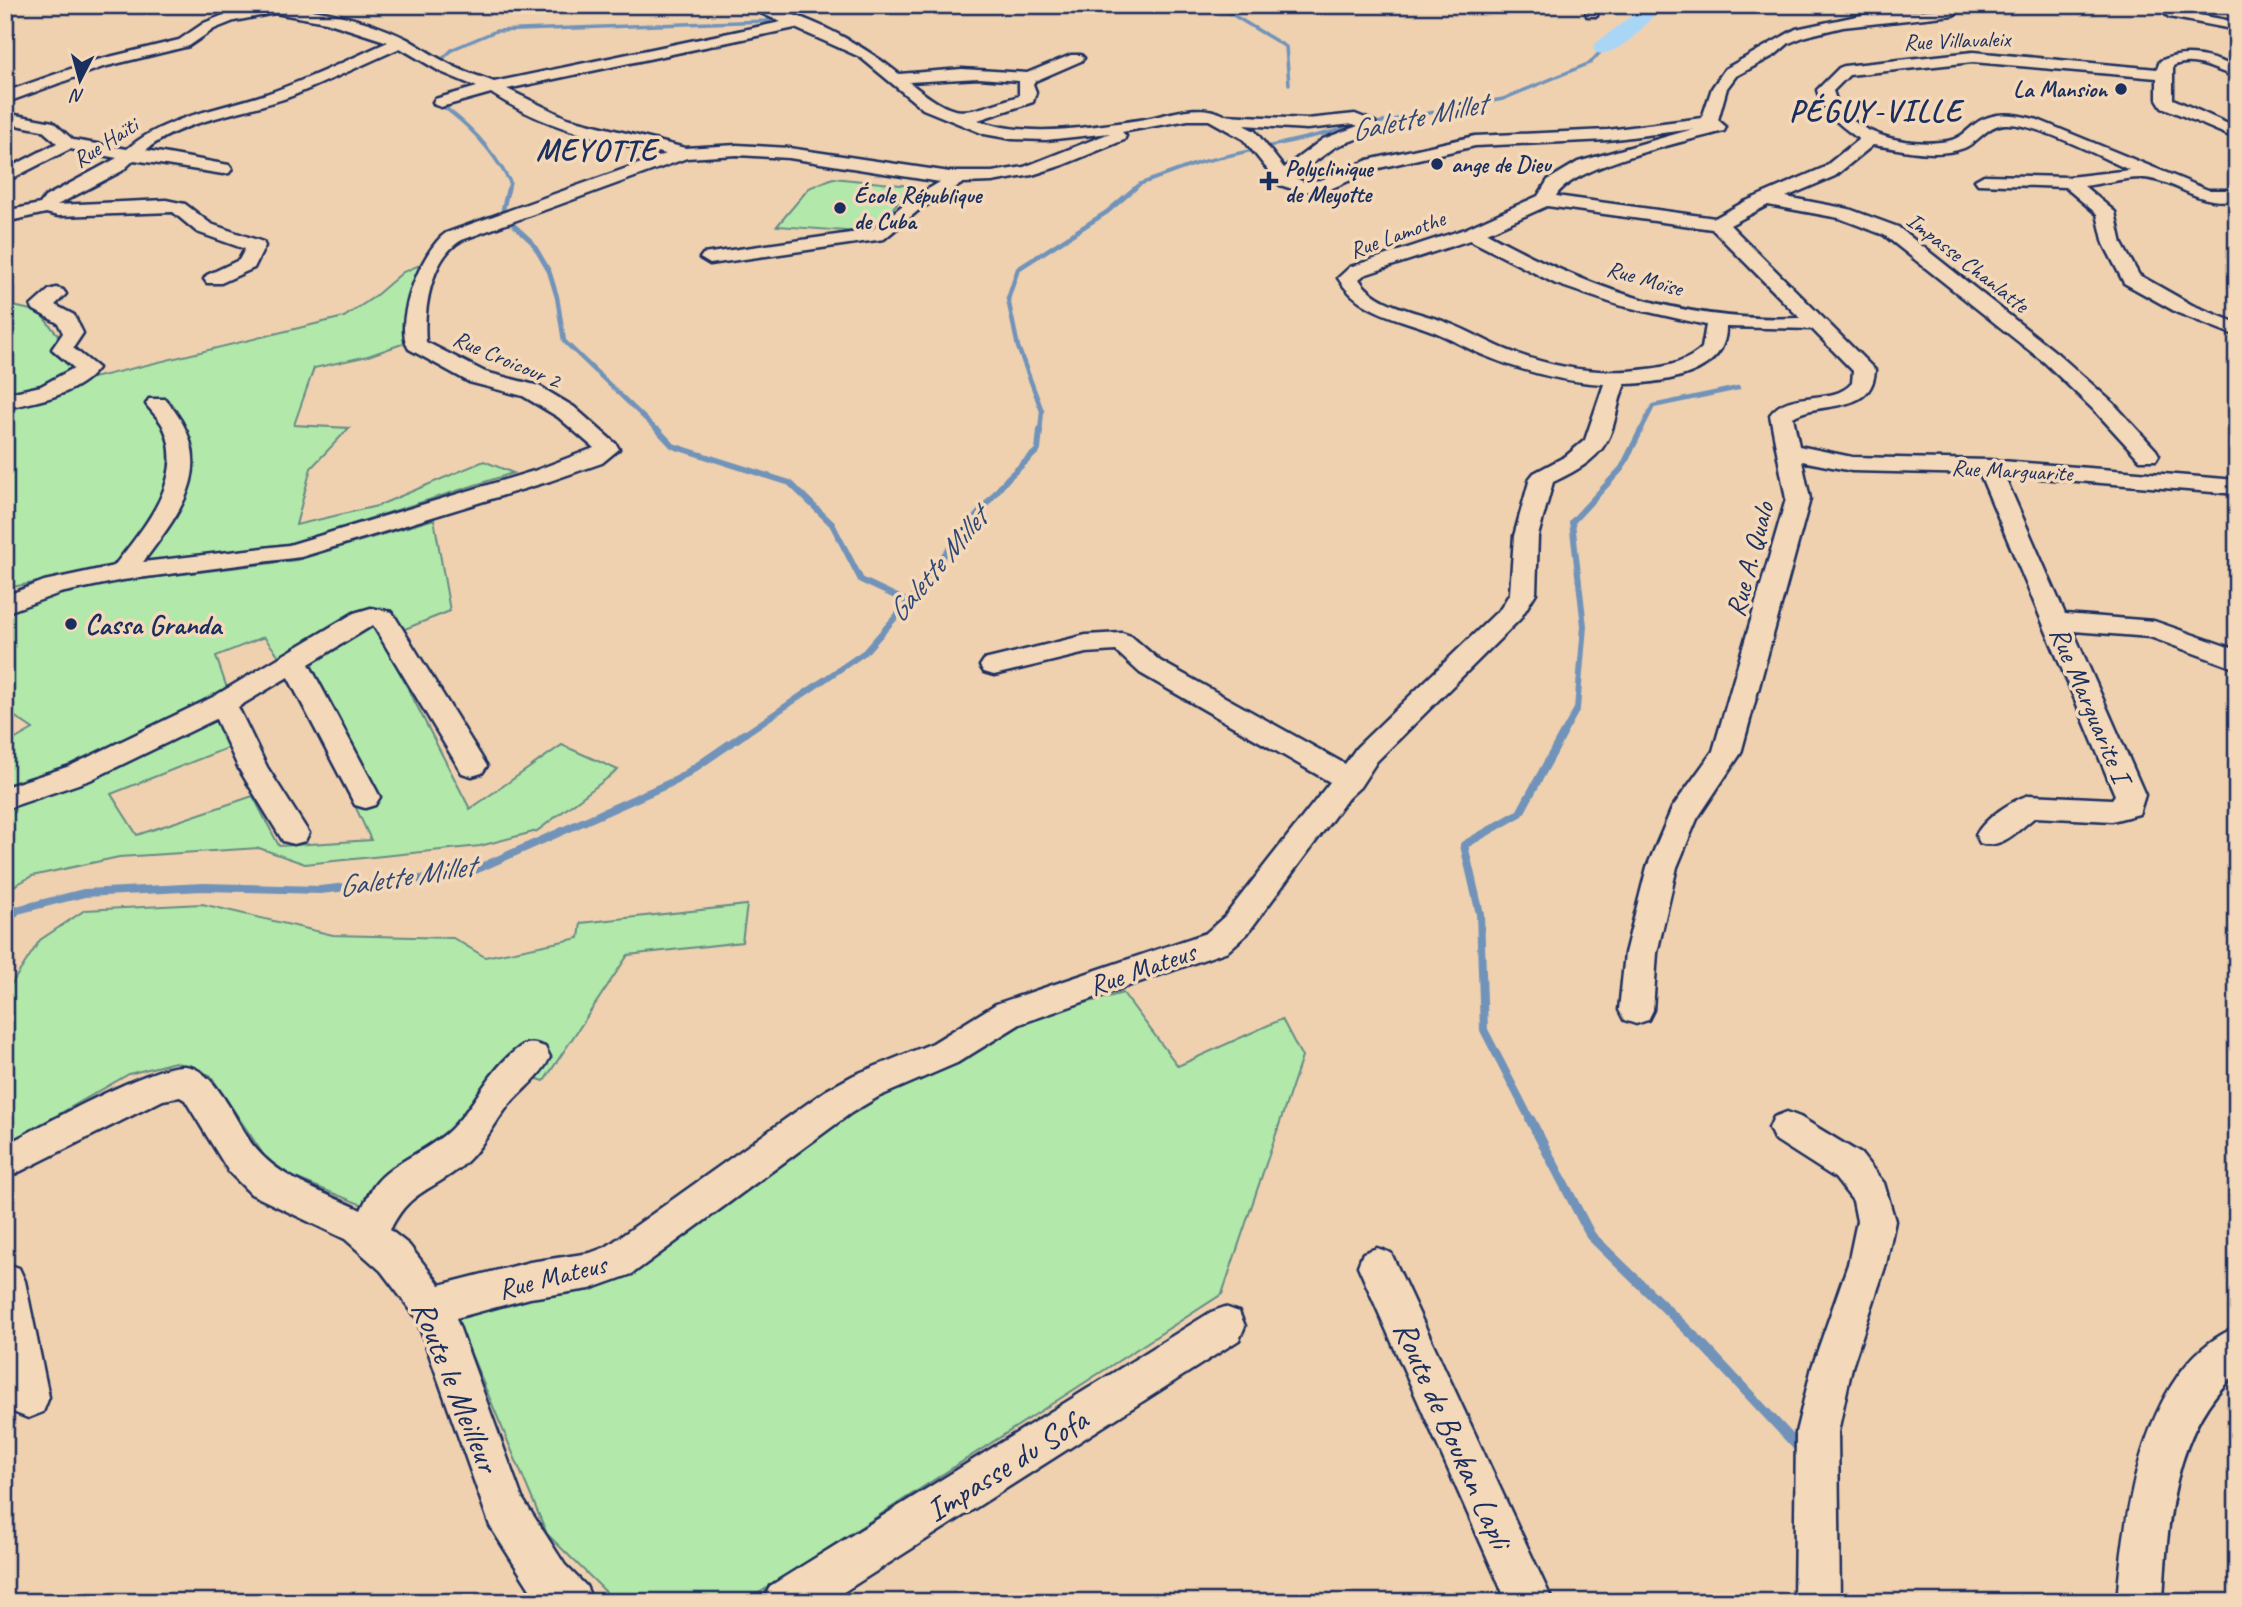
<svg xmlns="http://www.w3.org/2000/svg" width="2242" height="1607" font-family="Caveat,sans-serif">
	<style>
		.green { fill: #b2e8aa; stroke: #668c84; stroke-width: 2; fill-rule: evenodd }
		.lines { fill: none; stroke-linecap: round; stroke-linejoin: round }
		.stream-far4 { stroke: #7193b9; stroke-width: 3.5 }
		.stream-far3 { stroke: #7193b9; stroke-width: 4.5 }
		.stream-far2 { stroke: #7193b9; stroke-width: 6 }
		.stream-far1 { stroke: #7193b9; stroke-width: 8 }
		.stream { stroke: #7193b9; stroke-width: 10 }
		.river { fill: #aad6f6; fill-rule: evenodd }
		.minor-casing { stroke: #1b2f5e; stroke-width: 5 }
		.minor { fill: #f3d8ba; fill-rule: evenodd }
		.poi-dot { fill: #1b2f5e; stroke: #f3d8ba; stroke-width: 2.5 }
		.labels { text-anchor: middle; stroke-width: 7; stroke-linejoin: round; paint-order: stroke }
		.far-street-label { font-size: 23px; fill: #1b2f5e; stroke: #f3d8ba }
		.far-poi-label { font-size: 23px; font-weight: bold; fill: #1b2f5e; stroke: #f3d8ba; text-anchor: start }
		.street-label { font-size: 28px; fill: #1b2f5e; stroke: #f3d8ba }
		.poi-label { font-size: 28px; font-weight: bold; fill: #1b2f5e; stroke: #f3d8ba; text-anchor: start }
		.far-district-label { font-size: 30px; font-weight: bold; letter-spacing: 2px; fill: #1b2f5e; stroke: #f3d8ba }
		.water-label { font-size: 30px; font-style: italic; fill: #304875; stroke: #f3d8ba }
		.near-street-label { font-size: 33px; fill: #1b2f5e; stroke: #f3d8ba }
	</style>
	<rect width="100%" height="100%" fill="#efd1b0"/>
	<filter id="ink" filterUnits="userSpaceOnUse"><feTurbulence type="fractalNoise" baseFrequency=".0143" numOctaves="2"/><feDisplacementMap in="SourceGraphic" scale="14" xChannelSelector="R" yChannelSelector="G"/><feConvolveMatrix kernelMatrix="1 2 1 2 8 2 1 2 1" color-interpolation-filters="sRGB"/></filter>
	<g filter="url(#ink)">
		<g class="green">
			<polygon points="833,178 911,186 873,233 777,226 809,188"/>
			<polygon points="429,261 418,289 405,313 405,343 368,356 314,368 294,425 349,428 311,468 296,525 377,506 484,461 513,473 293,543 107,569 12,587 5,592 5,304 39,312 58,335 55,354 76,370 85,380 344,317 374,297 403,272"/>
			<path d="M434,519l16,92 -68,27 88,171 92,-64 56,25 -81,61 -57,15 -175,18 -46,-16 -140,9 -87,19 -27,15v-146l28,-16 -28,-19v-98l11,-6 69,-20 212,-26zM264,637l30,38 77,165 -92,6 -26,-50 -116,39 -26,-41 134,-53 -29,-85z"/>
			<polygon points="202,904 333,935 453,938 485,957 579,938 581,923 747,905 742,942 628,955 544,1081 523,1074 476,1154 377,1211 273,1169 210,1075 175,1062 129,1074 5,1145 5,994 40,940 85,910"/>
			<polygon points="1123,993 1178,1066 1282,1019 1302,1057 1222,1294 745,1602 616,1602 547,1534 454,1314 614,1281 900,1077 1017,1021"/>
		</g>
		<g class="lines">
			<g class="stream-far4">
				<polyline points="1231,5 1228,12 1286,47 1289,84"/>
				<polyline points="437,64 453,49 496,31 766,21 823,5"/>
				<path d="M437,102c32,22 54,46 73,80l-2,9"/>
				<polyline points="1132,191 1140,184 1201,162 1340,130 1503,99 1590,63 1604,48"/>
			</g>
			<g class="stream-far3">
				<polyline points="502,213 508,189"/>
				<polyline points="508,220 532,242 549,271 557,297 564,341 659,432"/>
				<polyline points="1040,432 1042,411 1018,347 1008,299 1018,269 1107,212 1134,189"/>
				<polyline points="1640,432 1653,406 1738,388"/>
			</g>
			<g class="stream-far2">
				<polyline points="658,430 673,446 790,483 832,524 861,580 908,602"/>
				<polyline points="742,736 865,652 922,587 944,555 1008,478 1038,450 1040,430"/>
				<polyline points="1562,736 1577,709 1584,626 1572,522 1622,468 1641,430"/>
			</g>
			<g class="stream-far1">
				<polyline points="5,925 17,910 84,893 203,887 320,890 466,874 677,780 744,734"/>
				<polyline points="1531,1121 1484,1030 1480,914 1464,845 1520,813 1563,734"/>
			</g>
			<polyline class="stream" points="1530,1119 1591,1236 1703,1345 1800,1449"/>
			<path class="river" d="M1639,5h21c-10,18 -42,53 -64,48l-3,-5 3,-5 38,-29z"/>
			<g class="minor-casing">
				<g id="minor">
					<path d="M244,5c54,0 114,9 163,34 14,8 28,18 42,25 14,8 30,12 45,18l287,-60 -38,-17c49,0 118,38 156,69l63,-5 65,4 44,-18h10l3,3 -3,3 -46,20 -2,3 3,8 -3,10 -55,18c50,19 110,7 161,0 27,-4 59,-19 85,-5l83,4 48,-5 20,8 2,6 -2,4 -40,15 -40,29v2l9,4 17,-2 47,-20 107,-24 133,-6 94,-12 10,-30 13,-19 71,-40 70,-15 92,-6 2,3 -7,4 -110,12 -37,9 -17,7 -14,12 -39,21 -9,12 -9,32 8,7 -2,4c-37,10 -150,34 -168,65l159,22 29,-16 79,-34 36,-29c-18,-13 -36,-26 -42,-49l22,-22 5,-2 129,-14 184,17 3,-8c27,-12 50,-4 77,6v10c-21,-6 -43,-21 -64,-11v33l64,29v11l-75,-32 -5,-8v-21l-184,-16 -124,13 -16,16c12,44 76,57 115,50 11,-2 19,-10 27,-17 19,-14 42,-10 63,-4l170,70h29v10c-41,5 -51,-14 -86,-21 -16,-4 -49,5 -67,7l31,26 7,32 17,31 53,30 45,18v13l-59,-23 -54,-30 -20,-39 -7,-30 -32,-27 -87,-3 -3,-4 9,-5 85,2 61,-7c-30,-13 -95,-48 -125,-46 -18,1 -26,18 -41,24 -28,11 -62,1 -91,-3l-38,31 -49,21 63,12 49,18 160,127 55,49 43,47 3,5 -3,5h-16l-43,-47 -53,-51 -160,-127 -45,-17 -71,-13 -38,20 145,145c-3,46 -54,30 -82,47l6,29 53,11 137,3 248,20v14l-233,-19 61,139 89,7 83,29v19l-87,-32 -77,-6 72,164 -6,19 -27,7 -77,-4c-17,13 -33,33 -55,26l-4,-8c9,-17 35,-34 53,-40l83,4 3,-4 -135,-321 -128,-3 -50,-10 8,38 -69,254 -44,66 -20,48 -20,86 -4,57 -5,10 -12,4 -12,-4 -5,-10 6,-57 22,-86 25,-59 41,-57 73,-252 -16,-84c18,-27 63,-9 82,-32l1,-12 -41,-42 -86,-2c1,48 -64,56 -101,57 -7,16 -8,32 -14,48 -9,26 -35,39 -58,50l-15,54 -2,57 -16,26 -143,142 -17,26 -12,11 -101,136 -19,17 -208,73 -63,39 -79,34 -27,16 -219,161 -42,15 -60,9 -74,20 66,180 43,67 21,21 7,16h-55l-48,-76 -74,-209 -35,-46 -36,-32 -94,-45 -22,-22 -44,-72 -5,-3 -17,3 -158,79v-34c35,-18 148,-82 180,-79 32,3 52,61 71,83 26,31 70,44 105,61 4,-8 8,-17 13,-24 17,-24 55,-35 77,-57 25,-25 39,-61 69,-82 9,-6 16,-3 25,0l5,10c-9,20 -28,32 -42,49 -17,22 -28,47 -51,64 -31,23 -48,22 -67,60l19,15 31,40 90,-23 60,-9 16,-6 219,-156 29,-16 79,-32 63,-39 210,-71 19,-17 105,-134 -190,-109 -24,-22 -30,2 -92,22 -10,-3 -4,-6 4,-6 102,-25 36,-2 9,3 29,25 185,103 12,-17 144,-139 9,-15 4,-57 16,-58 4,-5 32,-17 19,-16 19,-56c-40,-2 -79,-12 -116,-27 -18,-7 -35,-17 -53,-25 -36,-14 -76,-19 -97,-54l12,-11 115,-38 73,-33 10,-16 30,-18 115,-33 -85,11 -133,6 -96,22 -49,21 -28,3 -22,-7 -37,-46 -34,-19h-21l-66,12 4,4 -2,4 -61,25 -31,10 -40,7 -29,1 -43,26 -36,30 -174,25 -10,-6 3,-4 169,-24 36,-29 32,-19 -151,-24 -52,-3 -50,3 -225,82c-31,17 -39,70 -36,102l59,30 54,14 35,21 42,37 3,5 -17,14 -52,18 -249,76 -178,23 -63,13 -55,20v-17l39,-15 70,-15c30,-39 74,-88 49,-140 -4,-8 -12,-15 -17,-22l3,-5h16c55,63 20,107 -22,163l146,-17 245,-74 60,-23 -36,-31 -35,-21 -54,-14 -60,-33c-17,-25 13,-100 37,-116l220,-79c-62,-13 -122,-26 -175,-61l-50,14 -6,-2 -2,-3 2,-3 42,-12 -36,-15 -41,-24c-36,16 -72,33 -108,48 -44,17 -110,23 -146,54l83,15 3,4 -3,4 -6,1 -89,-14 -12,11 -65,34 109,-5 19,4 26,20 52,18 2,4 -11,22 -33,15h-14l-3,-4 3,-4 32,-15 6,-11 -48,-17 -24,-20 -115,4 -12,-3 -41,9v-11l35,-7 5,-7 72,-39 -47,-9 -65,33v-12l52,-27 -15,-13 -37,-7v-10l48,9 20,18 54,9c42,-36 102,-40 153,-60 37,-14 72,-31 108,-47l-62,-20 -51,-9 -41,8 -20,8 -25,17 -86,21 -98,36v-11l88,-31 86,-21 25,-17 22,-9 25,-5zM795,28l65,29 63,52 61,25 28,5 34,1 64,-7 -86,34 -32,5h-42l-161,-24 -52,-3 -52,3 -118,-30 -60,-29zM979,78l40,3v15c-58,18 -60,26 -110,-14zM1353,124l5,2 -35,13 -39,29 -29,-37 -12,-6 64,4zM1547,206l165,23 88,89c-116,5 -213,-30 -313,-85zM1470,240l86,44 62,21 88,20 -4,23c-13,13 -35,19 -54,21 -49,7 -100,-2 -146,-21 -18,-8 -35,-18 -54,-25 -27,-11 -72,-16 -89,-44l5,-4z"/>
					<polygon points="1486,5 1500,5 1500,6 1493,10"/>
					<polygon points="1585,5 1599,5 1597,16 1587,16"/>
					<polygon points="2154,5 2171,5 2178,11 2237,22 2237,30 2169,17"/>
					<path d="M56,288l7,2 3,4 -11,11 19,10 9,18 -10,15 25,20c-20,27 -62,34 -93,40v-14l36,-8 33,-18 -22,-19 11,-16 -5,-10 -24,-13 -3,-4 18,-16z"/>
					<polygon points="371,608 392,612 487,766 482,773 472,776 462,773 373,625 309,664 380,797 375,805 365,808 355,805 288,677 238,707 267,767 309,833 305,841 294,844 283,841 239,769 216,719 90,780 5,809 5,787 70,766 213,697 354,613"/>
					<polygon points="1787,1112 1800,1117 1861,1154 1884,1183 1895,1221 1886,1264 1852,1367 1838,1432 1840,1602 1794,1602 1796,1432 1812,1367 1848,1264 1857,1221 1853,1201 1835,1178 1774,1139 1769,1128 1774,1117"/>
					<polygon points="1377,1248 1391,1253 1553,1602 1507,1602 1358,1266 1363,1253"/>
					<polygon points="5,1263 19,1268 25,1281 49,1397 43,1412 28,1418 13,1412 5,1386"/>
					<polygon points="1225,1307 1239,1312 1245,1326 1239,1340 828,1602 763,1602 770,1586 1211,1312"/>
					<path d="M2237,1327v46c-64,55 -70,150 -74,229h-46c7,-88 26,-237 120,-275z"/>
				</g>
			</g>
			<use href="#minor" class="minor"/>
		</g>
	</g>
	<g class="poi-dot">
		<circle cx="2121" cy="89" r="7"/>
		<circle cx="1437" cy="164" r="7"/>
		<path d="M1265.5 170.5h7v7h7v7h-7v7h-7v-7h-7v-7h7z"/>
		<circle cx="840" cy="208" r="7"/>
		<circle cx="71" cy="624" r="7"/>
	</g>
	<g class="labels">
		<g class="far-street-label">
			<text transform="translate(1957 40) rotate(-2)" y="8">Rue Villavaleix</text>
			<text transform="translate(105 142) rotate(-33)" y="8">Rue Haïti</text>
			<text transform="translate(1397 234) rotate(-20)" y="8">Rue Lamothe</text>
			<text transform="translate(1968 262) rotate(38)" y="8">Impasse Chanlatte</text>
			<text transform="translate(1645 278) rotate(16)" y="8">Rue Moïse</text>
			<text transform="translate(507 359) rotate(23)" y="8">Rue Croicour 2</text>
			<text transform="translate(2012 470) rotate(3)" y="8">Rue Marguarite</text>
		</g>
		<g class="far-poi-label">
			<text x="2107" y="97" text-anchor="end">La Mansion</text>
			<text x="1451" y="172">ange de Dieu</text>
			<text x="1285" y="176">Polyclinique<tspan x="1285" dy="26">de Meyotte</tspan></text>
			<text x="854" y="203">École République<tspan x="854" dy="26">de Cuba</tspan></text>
		</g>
		<g class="street-label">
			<text transform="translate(1749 559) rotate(-75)" y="10">Rue A. Qualo</text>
			<text transform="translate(2091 704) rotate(67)" y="10">Rue Marguarite I</text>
			<text transform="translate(1142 968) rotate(-19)" y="10">Rue Mateus</text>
			<text transform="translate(552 1276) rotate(-14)" y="10">Rue Mateus</text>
		</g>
		<g class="poi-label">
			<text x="85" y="634">Cassa Granda</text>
		</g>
		<g class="far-district-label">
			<text x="1876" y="121">PÉGUY-VILLE</text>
			<text x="597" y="160">MEYOTTE</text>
		</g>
		<g class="water-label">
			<text transform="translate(1418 117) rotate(-12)" y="10">Galette Millet</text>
			<text transform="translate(937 565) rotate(-50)" y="10">Galette Millet</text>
			<text transform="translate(406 876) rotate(-9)" y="10">Galette Millet</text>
		</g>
		<g class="near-street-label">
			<text transform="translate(457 1386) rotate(68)" y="12">Route le Meilleur</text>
			<text transform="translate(1454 1434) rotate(66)" y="12">Route de Boukan Lapli</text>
			<text transform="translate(1006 1464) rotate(-32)" y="12">Impasse du Sofa</text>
		</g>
	</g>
	<rect width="2242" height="1607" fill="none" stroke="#f3d8ba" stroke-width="28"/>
	<rect x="14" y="14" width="2214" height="1579" fill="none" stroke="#1b2f5e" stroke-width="2.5" filter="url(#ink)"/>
	<g transform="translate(80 80) rotate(186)" stroke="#f3d8ba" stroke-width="5" paint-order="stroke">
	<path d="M0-5L12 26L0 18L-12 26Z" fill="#1b2f5e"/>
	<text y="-10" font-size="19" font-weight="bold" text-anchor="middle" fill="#1b2f5e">N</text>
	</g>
</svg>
